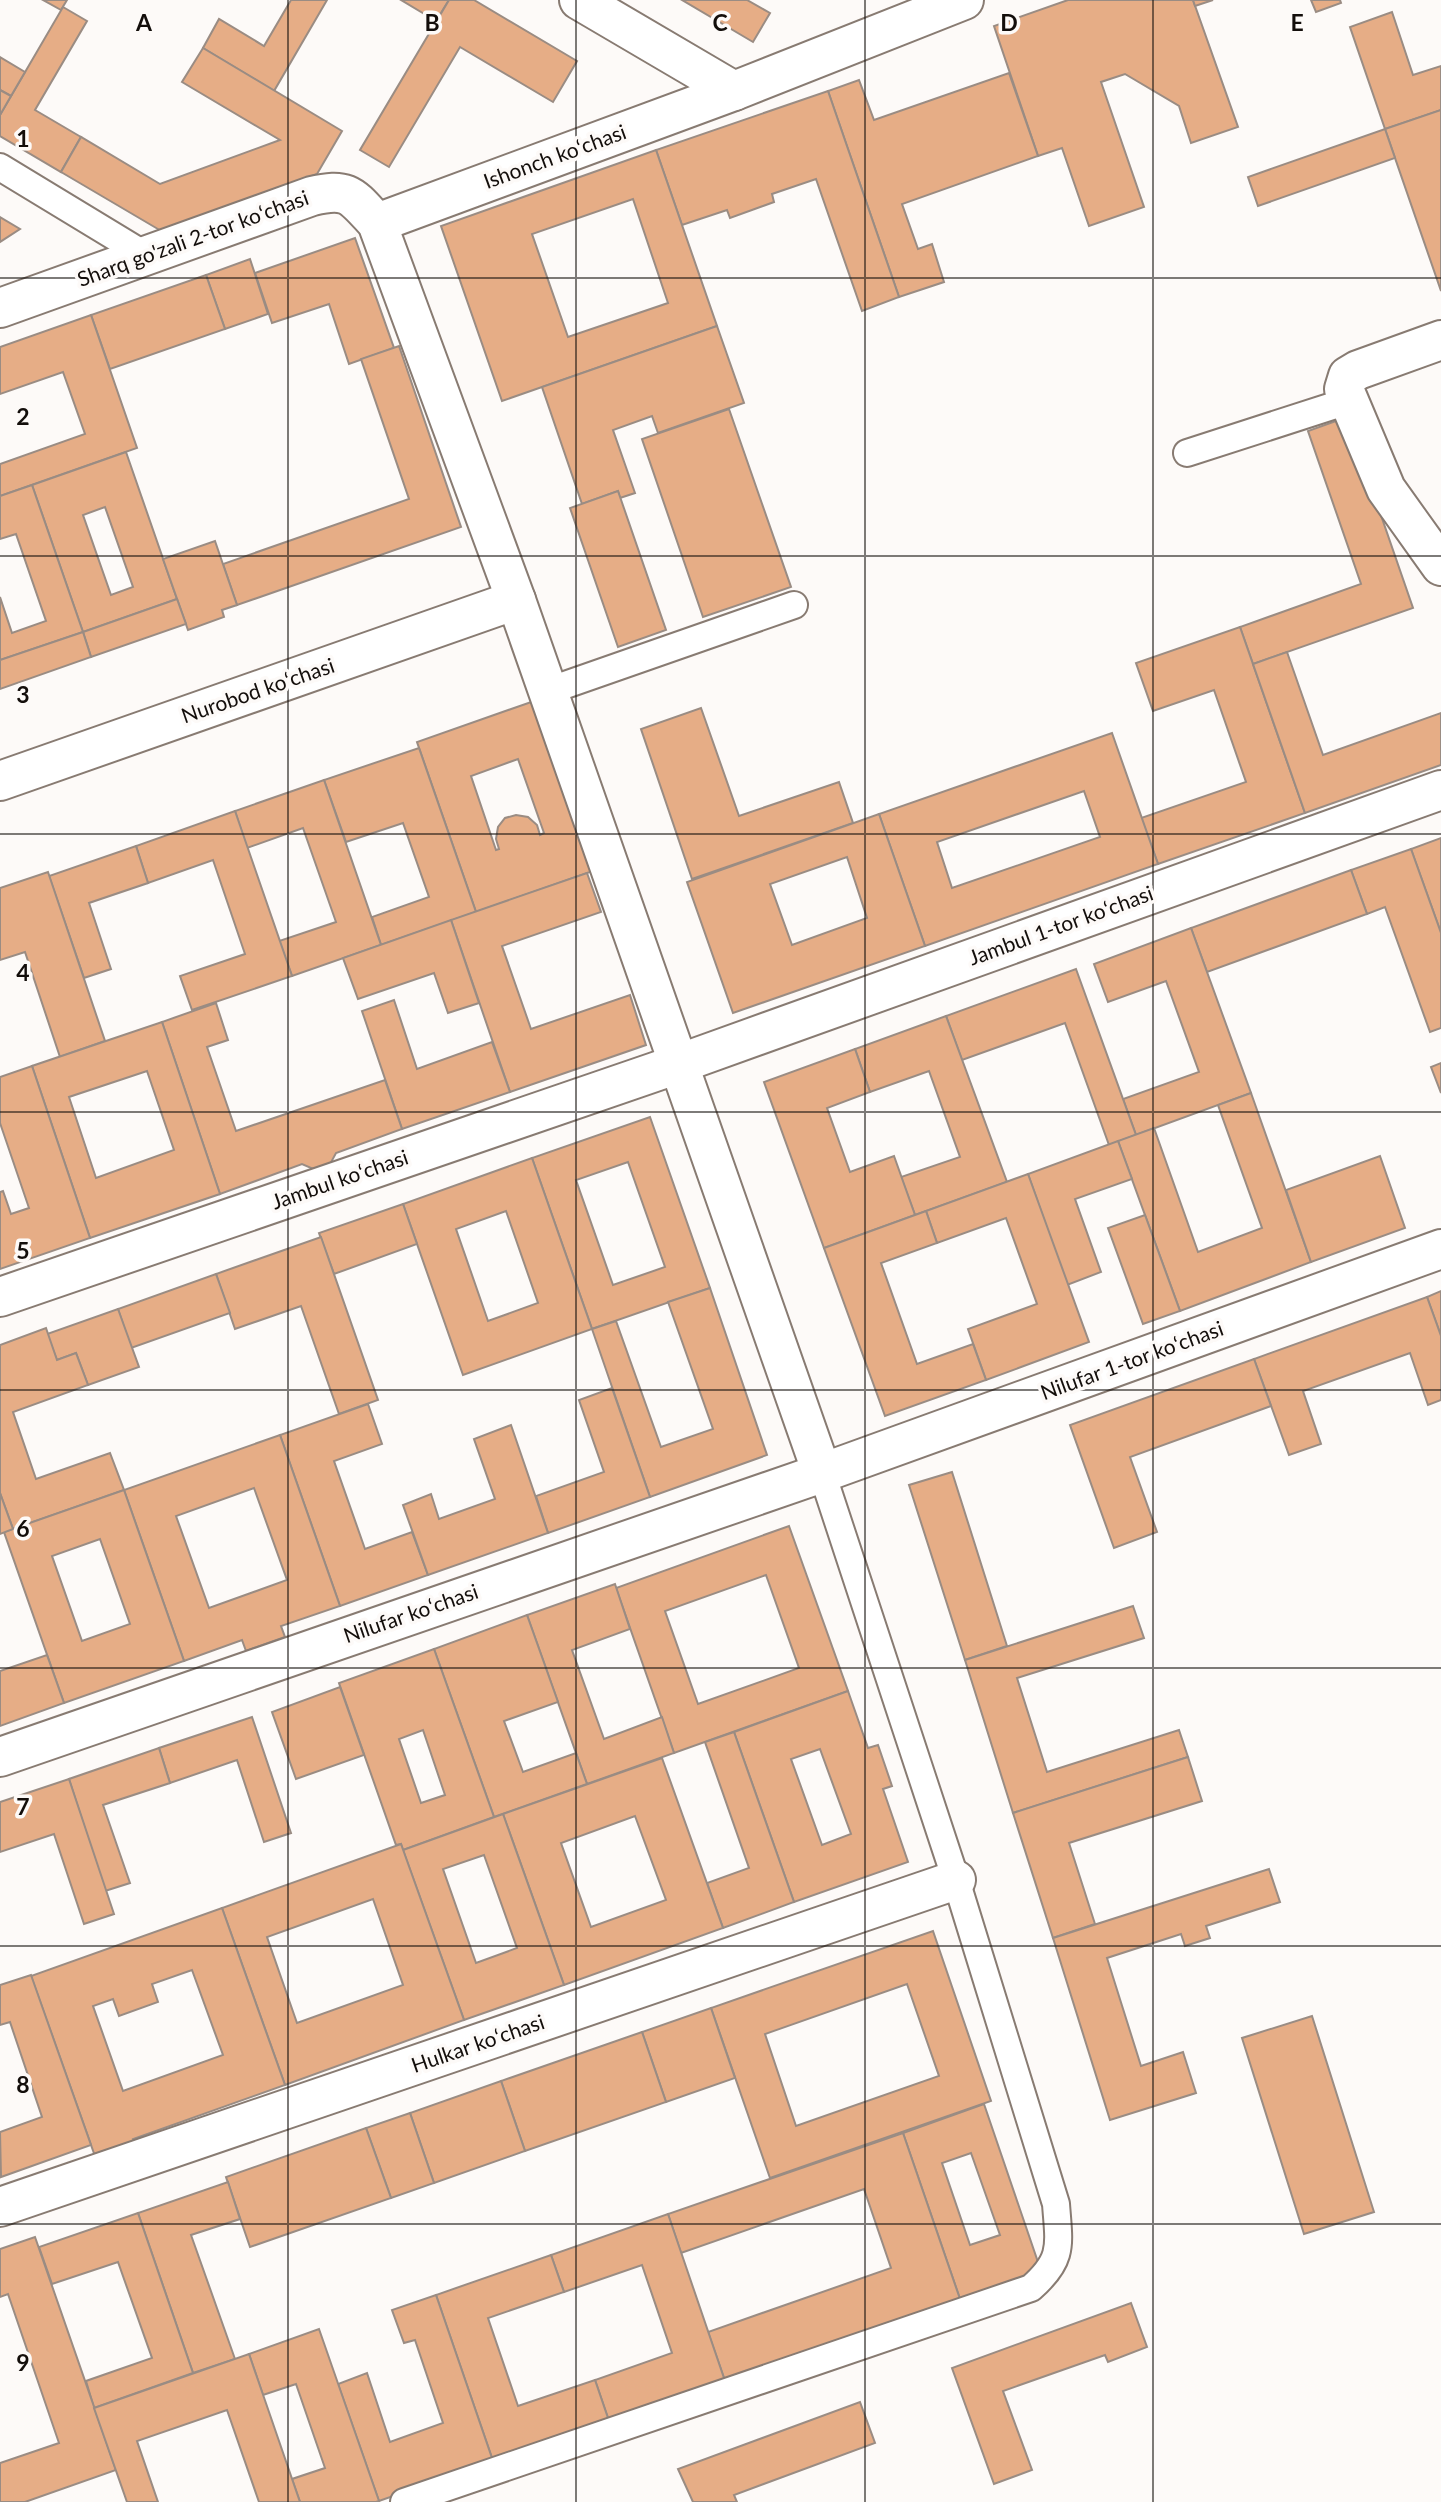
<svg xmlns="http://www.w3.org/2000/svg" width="1441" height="2502" font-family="Lato,sans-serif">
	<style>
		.building { fill: #e6ad86; stroke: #9a8c83; stroke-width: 2; fill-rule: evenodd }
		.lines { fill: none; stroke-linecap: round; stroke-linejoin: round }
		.service-casing { stroke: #887b72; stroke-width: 30 }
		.minor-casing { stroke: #887b72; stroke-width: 42 }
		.service { stroke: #fff; stroke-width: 26 }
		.minor { stroke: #fff; stroke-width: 38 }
		.grid { fill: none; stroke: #130e0b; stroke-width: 2; stroke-opacity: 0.55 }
		.labels { text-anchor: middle; stroke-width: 7; stroke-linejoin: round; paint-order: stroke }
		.street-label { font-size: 21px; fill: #130e0b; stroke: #fdfaf8 }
		.grid-label { font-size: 23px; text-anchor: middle; font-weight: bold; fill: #130e0b; stroke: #fdfaf8; stroke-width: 7; stroke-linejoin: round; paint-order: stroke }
	</style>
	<rect width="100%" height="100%" fill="#fdfaf8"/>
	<g class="building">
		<polygon points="43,0 67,0 61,10"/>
		<polygon points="291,0 327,0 274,91 203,48 219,19 264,46"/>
		<polygon points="401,0 449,0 436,21"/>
		<polygon points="449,0 474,0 577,61 553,102 460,47 389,167 360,150"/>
		<polygon points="682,0 747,0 770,13 753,42"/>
		<polygon points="1068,0 1193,0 1238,127 1191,143 1179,106 1125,74 1101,82 1144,207 1089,226 1062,148 1038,156 994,26"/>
		<polygon points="1193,0 1213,0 1195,6"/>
		<polygon points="1311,0 1340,0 1341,3 1316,12"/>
		<polygon points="63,7 87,21 35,110 81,137 61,172 0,136 0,115"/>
		<polygon points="1392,12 1413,75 1441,66 1441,110 1385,129 1350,27"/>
		<polygon points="203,48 342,131 317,174 163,232 61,172 81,137 160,184 280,140 182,82"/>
		<polygon points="0,57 25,72 11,96 0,90"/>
		<polygon points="1009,73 1038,156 902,204 918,249 932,244 944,282 899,297 828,91 859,80 874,120"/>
		<polygon points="0,90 11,96 0,115"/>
		<polygon points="828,91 899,297 862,311 816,179 772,194 774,202 730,218 727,210 682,225 656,150"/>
		<polygon points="1441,110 1441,291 1385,129"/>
		<polygon points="1385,129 1395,158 1258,206 1248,177"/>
		<path d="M656,150l61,176 -215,75 -61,-175zM633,199l35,104 -100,34 -36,-103z"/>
		<polygon points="0,217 20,229 0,242"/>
		<polygon points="355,238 394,348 349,364 329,304 272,323 255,273"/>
		<polygon points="250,259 268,314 225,329 206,275"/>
		<polygon points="206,275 225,329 110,369 91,315"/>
		<polygon points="91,315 137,448 0,496 0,464 85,434 63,372 0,394 0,347"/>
		<polygon points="717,326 744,403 658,433 652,416 613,430 635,493 620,498 618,491 582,504 542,387"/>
		<polygon points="399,346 461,527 237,605 223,564 409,499 361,359"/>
		<polygon points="729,409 791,587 703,617 642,439"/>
		<polygon points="1347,417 1413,608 1253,664 1240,627 1361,584 1308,431"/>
		<path d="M126,452l51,147 -94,33 -51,-147zM105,507l28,80 -22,8 -28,-80z"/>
		<polygon points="32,485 83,632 0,660 0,597 12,633 46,621 16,534 0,539 0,496"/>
		<polygon points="618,491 666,630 618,647 570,508"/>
		<polygon points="215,541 237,605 222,610 224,617 188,630 163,559"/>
		<polygon points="177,599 186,624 91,657 83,632"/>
		<polygon points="1240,627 1305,813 1158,864 1141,818 1246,782 1214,690 1153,711 1136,663"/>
		<polygon points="83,632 91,657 0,689 0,660"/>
		<polygon points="1287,652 1323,755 1441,713 1441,765 1305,813 1253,664"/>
		<path d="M534,701l59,170 -117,41 -59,-170zM518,759l26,74 -4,2 -3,-10 -9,-8 -12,-2 -11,3 -7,9 -2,12 3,10 -3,1 -25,-74z"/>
		<polygon points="701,708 739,816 839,782 853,823 692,879 641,729"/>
		<path d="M1112,733l46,131 -233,82 -46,-132zM1084,791l16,46 -148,51 -15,-46z"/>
		<polygon points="419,748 476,912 381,945 372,917 429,897 403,823 346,842 324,780"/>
		<polygon points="324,780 381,945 292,976 279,941 336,922 303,828 247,848 235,811"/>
		<polygon points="235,811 292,976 192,1010 180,976 245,954 213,860 148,883 136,846"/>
		<path d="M879,814l46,132 -192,67 -46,-131zM847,857l20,61 -75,27 -22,-61z"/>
		<polygon points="1441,838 1441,933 1411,849"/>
		<polygon points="136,846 148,883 89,903 111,969 84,978 49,876"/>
		<polygon points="1411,849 1441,933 1441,1028 1430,1032 1385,907 1367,914 1351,870"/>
		<polygon points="1351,870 1367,914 1207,972 1191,928"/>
		<polygon points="48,872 105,1041 60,1057 25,952 0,960 0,888"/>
		<polygon points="587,873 601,912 502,946 531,1029 630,995 646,1045 510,1092 451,920"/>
		<polygon points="451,920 479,1003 448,1013 434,973 358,999 343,958"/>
		<polygon points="1191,928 1251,1093 1136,1135 1123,1099 1199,1072 1166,981 1108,1002 1094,964"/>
		<polygon points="1076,969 1136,1135 1109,1145 1065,1023 962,1060 946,1016"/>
		<polygon points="394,1000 417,1069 492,1042 510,1092 402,1129 362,1011"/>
		<polygon points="216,1003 228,1040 207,1047 236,1131 385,1080 402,1129 336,1153 328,1168 318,1171 302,1164 220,1194 162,1022"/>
		<polygon points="946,1016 1007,1182 915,1215 901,1177 960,1157 929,1071 870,1092 855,1049"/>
		<path d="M162,1022l58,172 -130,44 -58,-172zM147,1071l27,79 -78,28 -27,-81z"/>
		<polygon points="855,1049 870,1092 827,1108 850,1172 894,1156 915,1215 824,1248 764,1082"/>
		<polygon points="1441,1063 1441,1093 1431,1067"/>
		<polygon points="32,1066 90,1238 0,1269 0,1192 3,1191 11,1214 29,1208 0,1123 0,1077"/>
		<polygon points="1251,1093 1311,1262 1180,1311 1118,1141 1154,1128 1198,1252 1262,1228 1218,1105"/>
		<path d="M650,1117l60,171 -118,41 -60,-171zM628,1162l37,105 -52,18 -37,-105z"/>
		<polygon points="1118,1141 1132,1179 1075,1199 1101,1272 1067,1285 1028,1174"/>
		<polygon points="1380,1156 1405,1228 1311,1262 1286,1190"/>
		<path d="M532,1158l60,171 -129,46 -60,-171zM506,1211l32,92 -50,18 -32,-92z"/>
		<polygon points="1028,1174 1089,1342 986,1380 968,1329 1037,1304 1006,1218 937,1243 926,1211"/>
		<polygon points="403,1204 417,1244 334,1274 319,1233"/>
		<polygon points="926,1211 937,1243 881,1263 917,1364 973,1344 986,1380 885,1416 824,1248"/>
		<polygon points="1145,1215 1180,1311 1143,1324 1108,1228"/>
		<polygon points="321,1237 378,1400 339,1414 301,1306 235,1329 216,1274"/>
		<polygon points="216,1274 230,1313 131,1348 118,1309"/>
		<polygon points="710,1288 767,1455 650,1497 592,1329 616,1321 661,1447 713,1429 668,1302"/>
		<polygon points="1441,1291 1441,1336 1427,1297"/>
		<polygon points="1427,1297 1441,1336 1441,1400 1428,1405 1410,1353 1303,1391 1321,1444 1289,1455 1254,1359"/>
		<polygon points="118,1309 139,1367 88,1385 76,1353 57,1360 47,1334"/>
		<polygon points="46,1328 57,1360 76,1353 88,1385 13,1412 36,1479 110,1453 124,1490 13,1529 0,1493 0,1345"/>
		<polygon points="1254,1359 1271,1406 1130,1457 1157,1532 1114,1548 1070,1425"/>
		<polygon points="612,1388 650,1497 548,1533 536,1496 604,1472 579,1400"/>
		<polygon points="368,1404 382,1444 334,1461 365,1549 412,1532 428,1575 340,1606 280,1435"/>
		<polygon points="511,1425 548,1533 428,1575 403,1505 431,1494 439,1519 495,1499 474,1439"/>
		<path d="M280,1435l60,171 -59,20 4,11 -39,14 -4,-11 -58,21 -60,-171zM254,1488l33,92 -78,28 -33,-92z"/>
		<polygon points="952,1472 1007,1646 965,1660 909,1485"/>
		<path d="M124,1490l60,171 -120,42 -60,-171zM100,1539l30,85 -48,17 -30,-85z"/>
		<polygon points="0,1493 13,1529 0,1534"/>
		<path d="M789,1526l59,165 -174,62 -58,-165zM766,1575l33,93 -101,36 -33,-93z"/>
		<polygon points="615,1584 630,1629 572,1650 604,1739 662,1717 674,1753 587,1784 527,1615"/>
		<polygon points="1133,1606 1144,1638 1017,1678 1047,1772 1179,1730 1188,1757 1013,1813 965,1660"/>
		<polygon points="527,1615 558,1702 504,1721 523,1772 576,1753 587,1784 494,1817 434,1649"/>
		<path d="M434,1649l60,168 -91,33 -2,-6 -5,1 -57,-162zM423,1730l22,65 -24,8 -22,-64z"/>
		<polygon points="47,1655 64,1703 0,1726 0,1671"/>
		<polygon points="340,1687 364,1755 296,1779 272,1712"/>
		<path d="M848,1691l20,57 10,-3 14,41 -9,3 25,73 -114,40 -60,-170zM820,1749l31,85 -29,11 -31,-86z"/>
		<polygon points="252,1717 291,1833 264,1842 237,1760 170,1783 159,1748"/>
		<polygon points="734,1732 794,1902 723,1928 707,1883 749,1868 705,1742"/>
		<polygon points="159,1748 170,1783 103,1805 130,1883 105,1891 69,1779"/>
		<polygon points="1188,1757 1202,1801 1069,1843 1095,1924 1053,1938 1013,1813"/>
		<path d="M662,1758l61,170 -159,57 -61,-171zM635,1816l31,84 -75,27 -30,-84z"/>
		<polygon points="69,1779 114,1914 84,1924 54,1834 0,1852 0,1802"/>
		<path d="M503,1814l61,171 -100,35 -61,-170zM484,1855l33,93 -41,15 -33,-94z"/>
		<path d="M401,1844l63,176 -179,65 -63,-177zM373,1899l30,86 -106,38 -30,-86z"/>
		<polygon points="1269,1869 1280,1902 1206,1926 1210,1938 1185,1946 1181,1934 1107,1958 1141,2066 1183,2052 1196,2093 1110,2120 1053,1938"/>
		<path d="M222,1908l63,177 -152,54 2,6 -39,14 -65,-183zM192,1970l31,85 -100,36 -30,-85 20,-7 6,17 39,-14 -6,-18z"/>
		<path d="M933,1931l58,170 -221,77 -59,-170zM907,1984l32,92 -143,50 -31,-92z"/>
		<polygon points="31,1975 91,2145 1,2177 0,2132 42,2117 10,2022 0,2025 0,1985"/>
		<polygon points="711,2008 735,2078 666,2102 642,2032"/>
		<polygon points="1312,2016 1374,2212 1304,2234 1242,2038"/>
		<polygon points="642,2032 666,2102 525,2151 501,2081"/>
		<polygon points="501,2081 525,2151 434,2183 410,2113"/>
		<path d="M984,2104l57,167 -81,28 -57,-166zM971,2153l29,82 -30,10 -28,-82z"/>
		<polygon points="410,2113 434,2183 391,2198 366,2128"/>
		<polygon points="366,2128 391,2198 250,2247 226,2177"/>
		<polygon points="903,2133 960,2299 725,2381 708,2332 891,2268 864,2189 681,2253 668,2214"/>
		<polygon points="228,2182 240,2219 191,2235 235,2359 193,2373 138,2213"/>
		<polygon points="138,2213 193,2373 94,2408 86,2381 152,2358 118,2262 52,2284 39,2247"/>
		<polygon points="668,2214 725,2381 609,2421 595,2380 672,2353 642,2265 564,2292 551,2255"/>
		<polygon points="35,2237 116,2470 25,2502 0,2502 0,2463 59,2443 8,2294 0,2297 0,2249"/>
		<polygon points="551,2255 564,2292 488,2318 518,2406 595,2380 609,2421 493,2461 436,2295"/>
		<polygon points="436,2295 493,2461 379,2501 338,2384 367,2373 390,2442 443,2423 415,2340 404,2343 392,2310"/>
		<polygon points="1131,2303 1147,2347 1108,2362 1105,2355 1003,2391 1032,2470 994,2484 952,2368"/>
		<polygon points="319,2329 379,2501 376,2502 300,2502 292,2479 325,2468 296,2384 263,2395 249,2354"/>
		<polygon points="249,2354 300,2502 259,2502 227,2410 137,2441 158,2502 127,2502 94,2408"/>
		<polygon points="860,2402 875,2443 734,2495 737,2502 693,2502 678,2469"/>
	</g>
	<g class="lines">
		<g class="service-casing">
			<g id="service">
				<polyline points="0,167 145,255"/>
				<polyline points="1187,453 1348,401"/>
				<polyline points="548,691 794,605"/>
				<path d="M404,2502l627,-214c33,-29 28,-43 25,-84l-100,-324 -134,-407"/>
			</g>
		</g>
		<g class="minor-casing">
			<g id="minor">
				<polyline points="579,0 734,91"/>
				<polyline points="377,223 734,91 964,0"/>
				<path d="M0,308l312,-112c37,-9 40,0 65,27l139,377 306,873"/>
				<polyline points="1441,340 1358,370 1348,376 1344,389 1386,489 1441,566"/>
				<polyline points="0,781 516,600"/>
				<polyline points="0,1297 681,1063 1441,790"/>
				<polyline points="0,1757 822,1473 1441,1249"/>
				<polyline points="0,2207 956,1880"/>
			</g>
		</g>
		<use href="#service" class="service"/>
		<use href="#minor" class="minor"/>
	</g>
	<path class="grid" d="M288,0v2502M576,0v2502M865,0v2502M1153,0v2502M0,278h1441M0,556h1441M0,834h1441M0,1112h1441M0,1390h1441M0,1668h1441M0,1946h1441M0,2224h1441"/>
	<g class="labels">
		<g class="street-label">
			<text transform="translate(555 157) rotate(-20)" y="7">Ishonch koʻchasi</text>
			<text transform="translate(193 239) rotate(-20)" y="7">Sharq go'zali 2-tor koʻchasi</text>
			<text transform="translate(258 691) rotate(-19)" y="7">Nurobod koʻchasi</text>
			<text transform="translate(1061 926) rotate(-20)" y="7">Jambul 1-tor koʻchasi</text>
			<text transform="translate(340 1180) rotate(-19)" y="7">Jambul koʻchasi</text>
			<text transform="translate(1132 1361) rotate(-20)" y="7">Nilufar 1-tor koʻchasi</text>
			<text transform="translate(411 1614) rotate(-19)" y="7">Nilufar koʻchasi</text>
			<text transform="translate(478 2044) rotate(-19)" y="7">Hulkar koʻchasi</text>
		</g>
	</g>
	<g class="grid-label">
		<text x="144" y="31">A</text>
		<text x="432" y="31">B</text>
		<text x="720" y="31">C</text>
		<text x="1009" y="31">D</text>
		<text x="1297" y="31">E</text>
		<text x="23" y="147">1</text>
		<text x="23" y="425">2</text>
		<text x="23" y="703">3</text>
		<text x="23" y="981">4</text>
		<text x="23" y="1259">5</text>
		<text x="23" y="1537">6</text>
		<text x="23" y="1815">7</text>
		<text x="23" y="2093">8</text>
		<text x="23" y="2371">9</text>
	</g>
</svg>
